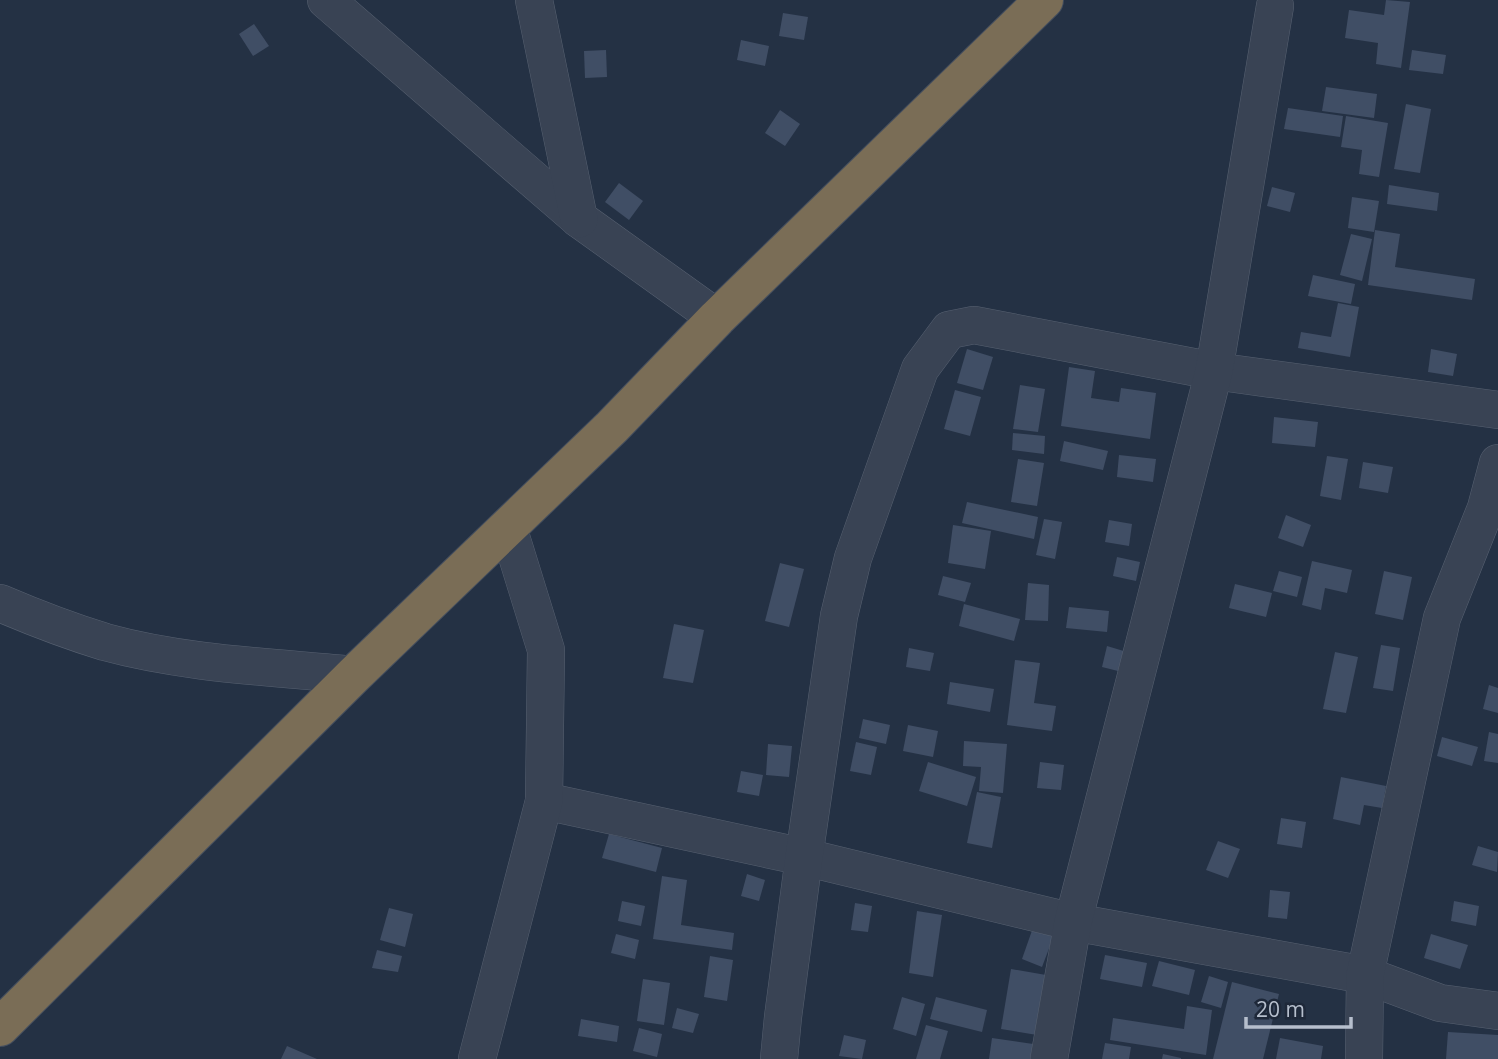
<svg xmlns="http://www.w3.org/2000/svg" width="1498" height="1059" font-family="'Open Sans',sans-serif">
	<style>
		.building { fill: #404e65 }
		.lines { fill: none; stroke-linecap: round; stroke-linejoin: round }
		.street-casing { stroke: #576171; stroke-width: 38 }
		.highway-casing { stroke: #444e5e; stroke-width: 40 }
		.street { stroke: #394354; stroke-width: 37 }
		.highway { stroke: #7a6d56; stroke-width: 38 }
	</style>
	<rect width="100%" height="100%" fill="#243144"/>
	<g class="building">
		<polygon points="1386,0 1410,2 1401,68 1376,64 1378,43 1345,38 1349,10 1384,15"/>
		<polygon points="783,13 808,17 804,40 779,36"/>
		<polygon points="254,24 269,46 253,56 239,34"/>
		<polygon points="741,40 769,46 765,66 737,60"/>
		<polygon points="606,50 607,77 585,78 584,51"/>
		<polygon points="1412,50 1446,55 1443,74 1409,70"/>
		<polygon points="1326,87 1377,94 1374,118 1322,111"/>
		<polygon points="1406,104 1431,109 1420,173 1394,169"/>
		<polygon points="1288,108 1343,116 1340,137 1284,129"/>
		<polygon points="780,110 800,124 785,146 765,133"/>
		<polygon points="1346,116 1388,123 1379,177 1359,174 1362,150 1341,147"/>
		<polygon points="619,183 643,201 629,220 605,202"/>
		<polygon points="1389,185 1439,193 1437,211 1387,204"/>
		<polygon points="1272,187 1295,193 1290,212 1267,206"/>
		<polygon points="1352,197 1379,201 1374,232 1348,228"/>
		<polygon points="1375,230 1400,234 1395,267 1475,279 1472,300 1368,285"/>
		<polygon points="1351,234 1372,239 1362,281 1340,275"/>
		<polygon points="1313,275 1355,284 1351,304 1308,296"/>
		<polygon points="1338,303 1359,307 1350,357 1298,348 1301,332 1331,337"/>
		<polygon points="967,349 993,357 983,390 957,383"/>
		<polygon points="1431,349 1457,354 1453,376 1428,372"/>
		<polygon points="1069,367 1095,371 1091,398 1119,402 1121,388 1156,393 1150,439 1061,426"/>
		<polygon points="1020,385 1045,389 1038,432 1013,429"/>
		<polygon points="955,390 981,397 970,436 944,429"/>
		<polygon points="1274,417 1318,422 1315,447 1272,443"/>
		<polygon points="1013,433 1045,436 1044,454 1012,450"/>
		<polygon points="1064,441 1108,451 1103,470 1060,461"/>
		<polygon points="1119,455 1156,459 1153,482 1117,477"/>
		<polygon points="1327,456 1348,459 1341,500 1320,496"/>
		<polygon points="1018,459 1044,463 1037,506 1011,502"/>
		<polygon points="1363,462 1393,467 1388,493 1359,488"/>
		<polygon points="967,502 1038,517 1034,539 962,523"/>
		<polygon points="1286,515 1311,525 1303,547 1278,538"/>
		<polygon points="1044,519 1062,522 1055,559 1036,555"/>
		<polygon points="1109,520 1132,524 1129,546 1105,542"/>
		<polygon points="953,525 991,531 985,569 948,563"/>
		<polygon points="1117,557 1140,562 1136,581 1113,576"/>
		<polygon points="1312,561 1352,570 1347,593 1325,588 1321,610 1302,605"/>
		<polygon points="780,563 804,569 789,627 765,621"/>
		<polygon points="1279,571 1302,577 1297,597 1273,591"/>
		<polygon points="1384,571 1412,577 1403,620 1375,614"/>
		<polygon points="943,576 971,583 965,602 938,595"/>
		<polygon points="1028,583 1049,585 1048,621 1025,620"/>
		<polygon points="1235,584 1272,593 1266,617 1229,608"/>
		<polygon points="964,604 1020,619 1014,641 959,626"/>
		<polygon points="1069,607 1109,611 1107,632 1066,628"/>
		<polygon points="674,624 704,630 693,683 663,678"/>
		<polygon points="1381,645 1400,648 1393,691 1373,688"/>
		<polygon points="1107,646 1127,652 1122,672 1102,667"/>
		<polygon points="909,648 934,653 930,671 906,667"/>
		<polygon points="1335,652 1358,657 1346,713 1323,709"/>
		<polygon points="1015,660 1040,663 1034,703 1056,706 1052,731 1007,725"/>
		<polygon points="950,682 994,689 990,712 947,704"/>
		<polygon points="1489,685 1498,688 1498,713 1483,709"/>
		<polygon points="863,719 890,725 886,744 859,738"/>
		<polygon points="908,725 938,731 933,757 903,751"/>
		<polygon points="1489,732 1498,734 1498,763 1484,761"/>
		<polygon points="1442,737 1478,747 1472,766 1437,756"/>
		<polygon points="964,741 1007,744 1003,793 979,791 981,767 963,766"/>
		<polygon points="856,742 877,747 871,775 850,771"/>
		<polygon points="768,744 792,746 789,777 766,775"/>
		<polygon points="928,762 976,777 967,806 919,791"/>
		<polygon points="1040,762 1064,765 1061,790 1037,788"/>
		<polygon points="741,771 763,775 759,796 737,792"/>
		<polygon points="1341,777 1386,786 1382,808 1364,805 1360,825 1333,819"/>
		<polygon points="977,792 1001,797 992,848 967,843"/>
		<polygon points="1281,818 1306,822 1302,848 1277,844"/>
		<polygon points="609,834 662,848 656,872 602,858"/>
		<polygon points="1218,841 1240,849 1228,878 1206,870"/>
		<polygon points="1478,846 1498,852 1497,872 1472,865"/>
		<polygon points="747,874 765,880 759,901 741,896"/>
		<polygon points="662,876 687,880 681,925 734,933 732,950 653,939"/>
		<polygon points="1270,890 1290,892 1287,919 1268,917"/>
		<polygon points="622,901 645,906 641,926 618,921"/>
		<polygon points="1454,901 1479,906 1476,926 1451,921"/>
		<polygon points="855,903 872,906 868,932 851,930"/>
		<polygon points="389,908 413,914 405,947 380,940"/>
		<polygon points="917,911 942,915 933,977 909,973"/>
		<polygon points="1035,922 1056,930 1042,967 1022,959"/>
		<polygon points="616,934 639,940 635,959 611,953"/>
		<polygon points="1431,934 1468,945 1460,969 1424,958"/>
		<polygon points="377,950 402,956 398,972 372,968"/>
		<polygon points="1105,955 1147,963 1142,987 1100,979"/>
		<polygon points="710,956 733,960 727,1001 704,997"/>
		<polygon points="1159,961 1195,970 1189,995 1152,986"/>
		<polygon points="1011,969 1046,975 1037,1035 1001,1029"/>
		<polygon points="1209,976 1228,982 1221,1008 1201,1002"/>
		<polygon points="643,979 670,983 664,1025 637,1021"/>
		<polygon points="1232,982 1279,994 1263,1059 1213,1059"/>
		<polygon points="902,997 925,1004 916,1036 893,1029"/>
		<polygon points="936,997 987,1010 982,1032 930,1019"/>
		<polygon points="1187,1006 1212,1010 1206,1055 1110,1040 1113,1018 1184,1029"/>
		<polygon points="677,1008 699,1014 693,1033 672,1028"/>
		<polygon points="581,1019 619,1026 617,1042 578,1036"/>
		<polygon points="926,1025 948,1031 940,1059 916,1059"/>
		<polygon points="639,1028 662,1034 657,1057 633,1051"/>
		<polygon points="1448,1032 1498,1035 1498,1059 1446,1059"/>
		<polygon points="844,1035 866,1040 862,1059 839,1056"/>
		<polygon points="992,1038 1040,1045 1038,1059 989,1059"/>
		<polygon points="1280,1038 1323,1046 1321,1059 1276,1059"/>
		<polygon points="1105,1043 1131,1047 1129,1059 1102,1059"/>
		<polygon points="287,1046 317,1059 281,1059"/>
		<polygon points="1163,1054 1181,1058 1181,1059 1162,1059"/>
	</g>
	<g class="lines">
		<g class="street-casing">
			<g id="street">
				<polyline points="326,0 579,219 717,318"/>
				<polyline points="534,0 579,219"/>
				<path d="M0,603c35,15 69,28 105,39 80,22 167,25 249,33"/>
				<polyline points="544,801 804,857 1073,922 1365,975 1440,1003 1498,1011"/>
				<polyline points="477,1059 544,801 546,650 508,527"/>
				<polyline points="779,1059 783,1017 804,857 839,616 853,558 920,369 949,330 974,325 1214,371 1498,410"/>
				<polyline points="1049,1059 1073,922 1214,371 1275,6"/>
				<polyline points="1364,1059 1365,975 1442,618 1486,508 1498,463"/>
			</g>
		</g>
		<g class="highway-casing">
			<polyline id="highway" points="0,1027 354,675 612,427 717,318 1044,0"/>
		</g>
		<use href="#street" class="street"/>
		<use href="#highway" class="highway"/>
	</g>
	<path d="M1246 1017v10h105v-10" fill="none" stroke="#b6bfcd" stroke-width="3.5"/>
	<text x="1256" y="1017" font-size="21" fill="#b6bfcd" stroke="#1e2839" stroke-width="5" paint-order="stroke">20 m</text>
</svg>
